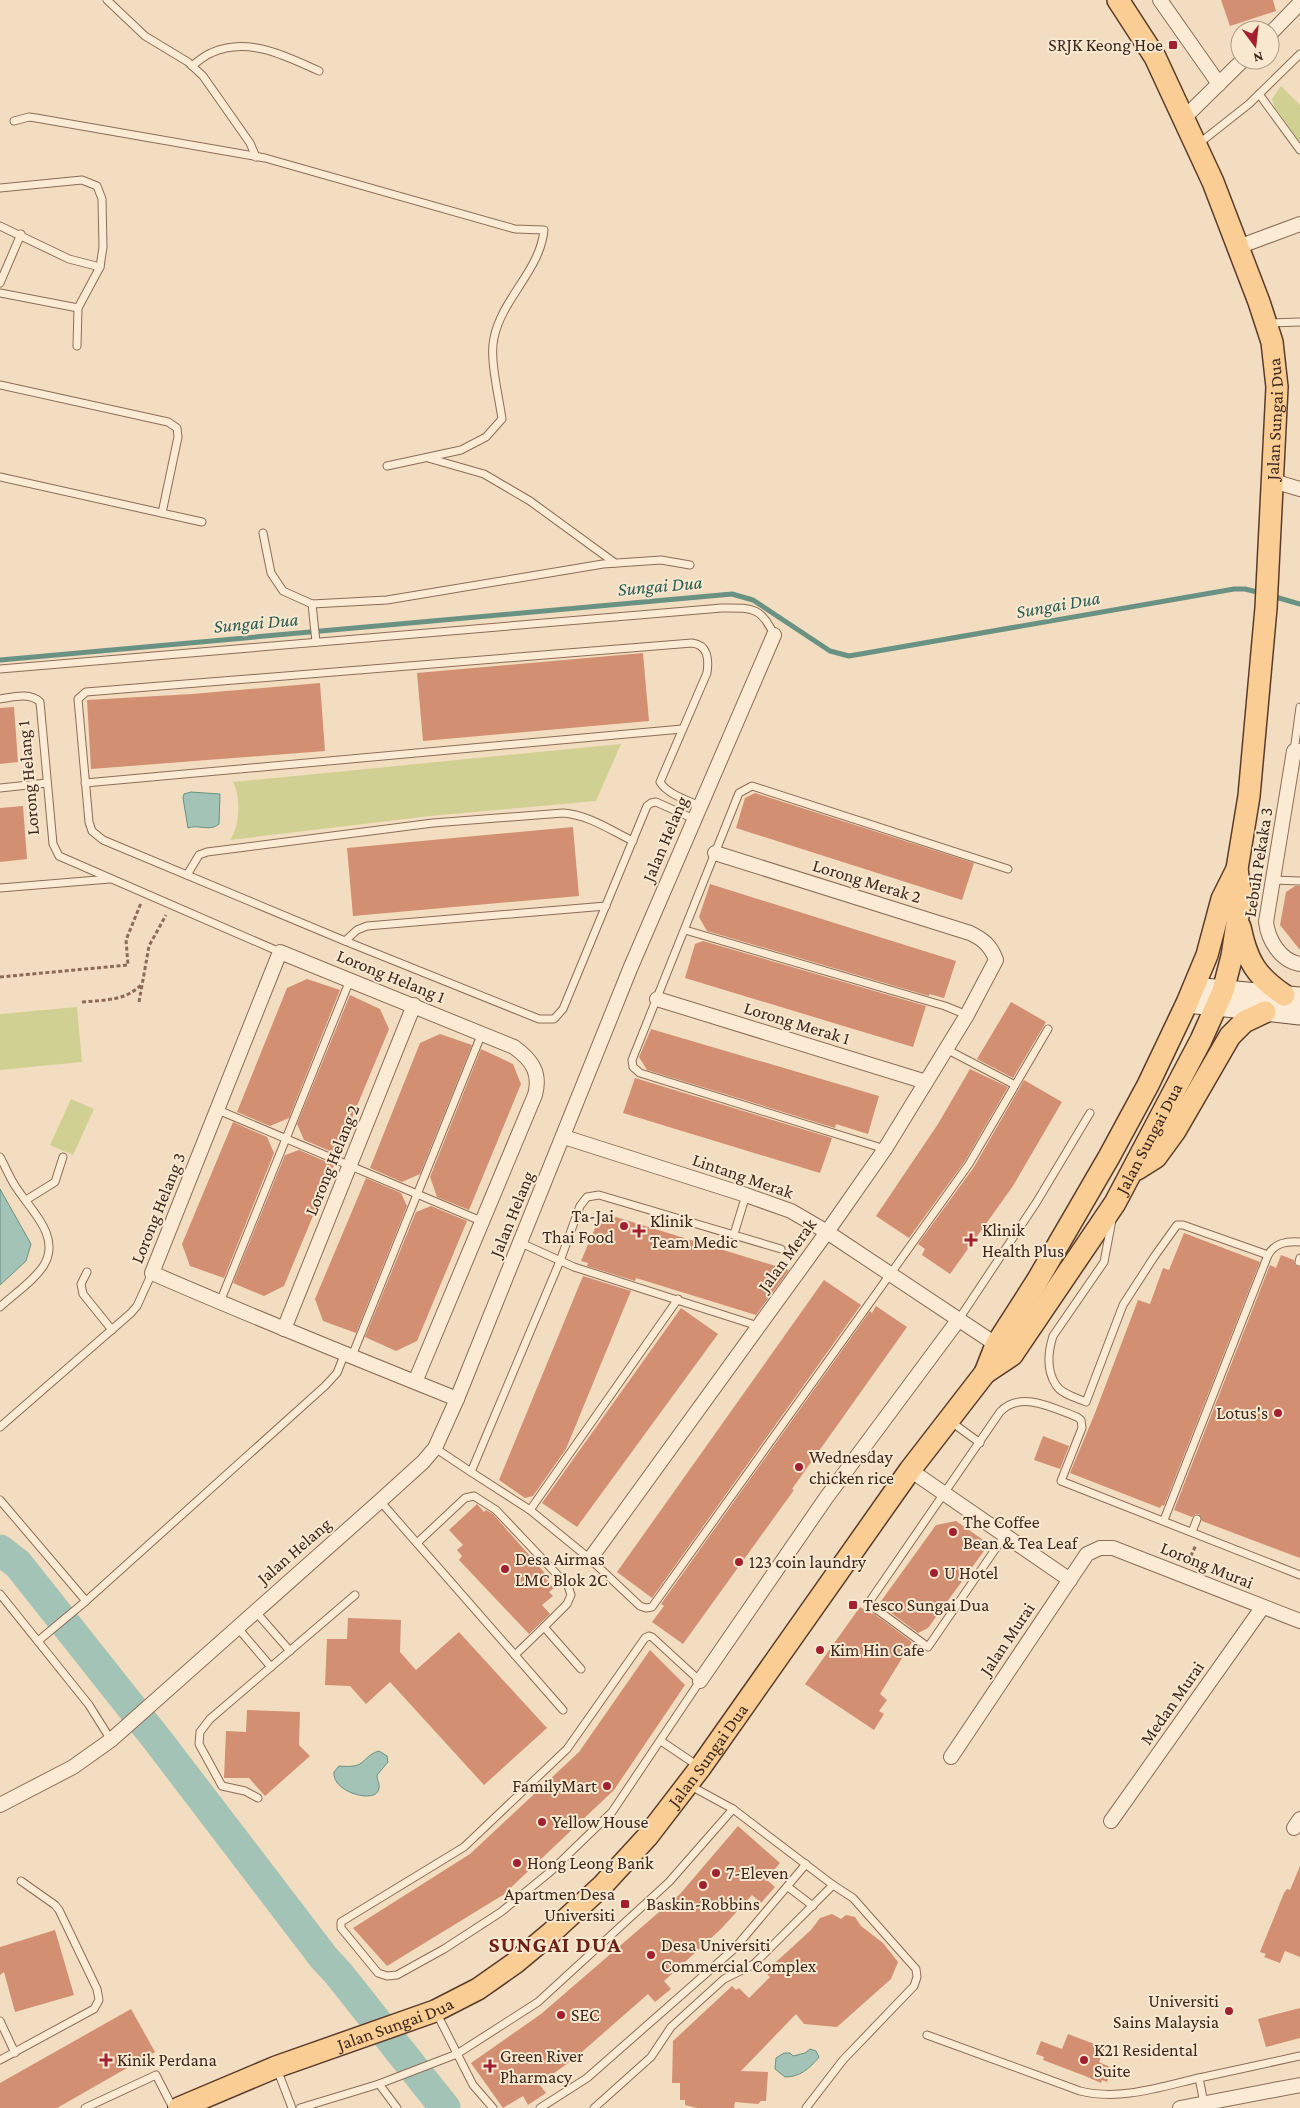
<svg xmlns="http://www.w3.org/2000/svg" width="1300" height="2108" font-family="'Crimson Pro',serif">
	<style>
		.green { fill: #d1d093 }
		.water { fill: #a3c3b6; stroke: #699283 }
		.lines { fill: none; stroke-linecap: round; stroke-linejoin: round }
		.stream { stroke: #699283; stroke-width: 5 }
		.river { stroke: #a3c3b6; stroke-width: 31 }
		.building { fill: #d38f72 }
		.lane-casing { stroke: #8c6c56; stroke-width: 9 }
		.street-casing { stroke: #8c6c56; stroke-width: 16 }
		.secondary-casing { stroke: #6e4d39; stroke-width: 21 }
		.primary-casing { stroke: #5a3b2b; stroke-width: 24 }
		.path { stroke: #8c6c56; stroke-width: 3; stroke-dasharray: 4 2.5; stroke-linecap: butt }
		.lane { stroke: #fcebd4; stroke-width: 7 }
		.street { stroke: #fcebd4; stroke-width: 14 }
		.secondary { stroke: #fcebd4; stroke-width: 19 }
		.primary { stroke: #f9cd94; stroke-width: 21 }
		.poi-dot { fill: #a12131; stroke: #f8e8d0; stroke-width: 2 }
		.labels { text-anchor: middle; stroke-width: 4; stroke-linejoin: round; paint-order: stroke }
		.poi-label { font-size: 18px; fill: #3b271c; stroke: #f8e8d0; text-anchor: start }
		.street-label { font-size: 18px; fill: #3b271c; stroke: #f8e8d0 }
		.water-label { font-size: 19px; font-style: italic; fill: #2a5c52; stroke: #f8e8d0 }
		.district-label { font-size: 22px; font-weight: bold; letter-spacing: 1px; fill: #6b1f17; stroke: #f8e8d0 }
	</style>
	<rect width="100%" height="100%" fill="#f2ddc0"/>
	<g class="green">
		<polygon points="1281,86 1300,105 1300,143 1275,108 1272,99"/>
		<path d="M621,744l-25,57 -166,15 -200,24c10,-13 11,-44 3,-58z"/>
		<polygon points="77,1007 82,1062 0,1070 0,1014"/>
		<polygon points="71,1099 94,1109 73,1155 50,1145"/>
	</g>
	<g class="water">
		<path d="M191,792l29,2 -1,30c-9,8 -21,0 -31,4l-5,-30 1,-4z"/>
		<polygon points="0,1189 31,1244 26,1261 0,1285"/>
		<path d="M379,1751l8,5 1,6 -11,13c0,6 4,10 1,16 -5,12 -46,1 -44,-19l5,-6c29,3 21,-9 40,-15z"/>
		<path d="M810,2049l6,2 3,6c-10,12 -19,20 -34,20l-10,-8 1,-11 8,-5h6l3,3 12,-3z"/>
	</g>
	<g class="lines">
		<g class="stream">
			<polyline points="1272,596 1300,604"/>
			<polyline points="0,660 732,594 753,600 830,651 849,656 1234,589 1245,589 1261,593"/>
		</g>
		<polyline class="river" points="0,1550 18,1564 159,1742 324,1958 338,1973 445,2108"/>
	</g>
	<g class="building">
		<polygon points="1221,0 1273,0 1276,11 1230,26"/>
		<polygon points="643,653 649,721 423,741 417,673"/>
		<polygon points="320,683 325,751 91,769 87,700 192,694"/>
		<polygon points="14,707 18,762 0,764 0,708"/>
		<polygon points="755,793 974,863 962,900 736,828 745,798"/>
		<polygon points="23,806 27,859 0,862 0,808"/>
		<polygon points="573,827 579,896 353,916 347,848"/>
		<polygon points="710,884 956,961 944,998 929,994 929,996 707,931 699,917"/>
		<polygon points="1295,886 1300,886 1300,950 1280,925 1286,892"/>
		<polygon points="703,941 926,1006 913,1047 685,978 695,944"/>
		<polygon points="307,979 340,990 289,1118 270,1126 237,1112 287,988"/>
		<polygon points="350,995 380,1009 389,1029 337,1154 304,1140 297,1124"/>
		<polygon points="1011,1002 1046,1022 1013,1078 977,1059"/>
		<polygon points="651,1029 879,1096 868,1134 836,1124 835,1128 647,1070 639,1057"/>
		<polygon points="440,1034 472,1045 420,1174 402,1182 370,1168 420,1043"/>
		<polygon points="481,1049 513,1064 521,1084 469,1210 437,1197 430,1177"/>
		<polygon points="970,1069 1008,1087 965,1161 909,1238 876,1216 938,1124"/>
		<polygon points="635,1078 832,1138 820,1173 623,1113"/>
		<polygon points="1024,1080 1062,1102 1013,1186 950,1274 922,1255 925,1249 918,1244 974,1167"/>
		<polygon points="233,1122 267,1137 274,1153 224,1278 190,1266 182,1244"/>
		<polygon points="299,1150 334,1165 284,1286 264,1296 233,1283 285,1155"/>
		<polygon points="366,1178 401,1193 407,1206 356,1333 323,1321 315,1299"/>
		<polygon points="431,1206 467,1221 417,1341 396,1351 365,1337 416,1212"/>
		<polygon points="616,1217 766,1263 789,1270 756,1315 636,1278 635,1281 587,1266 588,1263 581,1261 596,1226"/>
		<polygon points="1184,1233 1260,1262 1164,1506 1162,1505 1160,1508 1070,1473 1095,1413 1138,1300 1150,1304 1163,1268 1169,1270"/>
		<polygon points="1281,1255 1294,1260 1295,1265 1300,1267 1300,1558 1202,1521 1199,1514 1196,1514 1192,1517 1174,1510 1270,1265 1276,1268"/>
		<polygon points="583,1276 631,1291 566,1449 533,1496 525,1498 499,1480"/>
		<polygon points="824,1280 861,1305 652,1598 617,1572"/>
		<polygon points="876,1306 907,1327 792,1489 794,1490 683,1644 652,1622 664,1606 661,1604 870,1311 872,1313"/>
		<polygon points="681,1308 718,1334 577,1527 542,1503"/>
		<polygon points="1043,1436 1069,1446 1060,1469 1034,1460"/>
		<polygon points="477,1504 484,1512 486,1510 493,1514 550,1579 547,1581 554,1588 549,1592 553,1596 542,1605 550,1614 529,1634 459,1560 462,1556 457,1550 463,1545 449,1530"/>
		<polygon points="956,1521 989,1544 928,1628 918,1633 879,1604 936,1525"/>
		<polygon points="860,1607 872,1614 873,1613 912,1642 880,1694 887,1700 879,1711 884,1714 874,1730 805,1684"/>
		<polygon points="348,1618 401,1620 400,1652 416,1670 459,1632 547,1728 484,1785 390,1682 366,1704 350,1686 325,1685 327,1639 347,1639"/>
		<polygon points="650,1650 685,1685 614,1790 503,1895 387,1966 353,1928 470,1854 579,1752"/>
		<polygon points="247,1710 300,1712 299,1745 310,1756 265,1796 249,1778 224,1778 226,1731 246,1732"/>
		<polygon points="738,1826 780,1863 766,1879 775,1887 761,1903 752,1895 721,1929 664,1981 671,1989 655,2002 648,1994 575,2058 539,2084 546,2093 528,2105 523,2096 503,2108 471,2063 541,2014 680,1894"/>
		<polygon points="1300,1866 1300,1957 1285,1951 1280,1963 1264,1957 1266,1954 1260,1952 1284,1893 1287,1889 1290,1890"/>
		<polygon points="832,1914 841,1919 846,1915 855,1917 861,1926 883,1943 898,1962 891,1979 837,2027 804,2024 796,2014 741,2071 768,2072 766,2101 761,2101 758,2104 735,2102 734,2108 697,2108 685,2105 685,2100 680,2100 680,2083 672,2083 673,2041 732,1986 736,1990 739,1988 749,1998 770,1977 765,1972 811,1930 820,1918"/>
		<polygon points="55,1930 74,1995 15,2012 4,1972 0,1975 0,1947"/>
		<polygon points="1300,2008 1300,2038 1266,2047 1258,2019"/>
		<polygon points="131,2009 155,2052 57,2108 0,2108 0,2083"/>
		<polygon points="1068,2034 1105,2048 1099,2062 1112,2068 1107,2082 1102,2080 1101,2083 1085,2076 1043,2060 1044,2057 1036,2054 1041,2041 1062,2049"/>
	</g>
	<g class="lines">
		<g class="lane-casing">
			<g id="lane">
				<polyline points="107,0 145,36 188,62 203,76 250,143 256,157"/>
				<path d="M192,66c6,-5 12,-10 19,-13 37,-17 75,3 108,18"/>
				<polyline points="1259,94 1300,150"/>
				<path d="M14,121l15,-4 7,1 229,40 250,71 29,1c-4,41 -42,68 -50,108 -5,20 5,59 8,81l-16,18 -25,13 -74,16"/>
				<polyline points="1197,145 1249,104 1300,54"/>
				<polyline points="0,188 82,180 97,186 102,199 103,247 100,267 78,308 77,346"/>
				<polyline points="0,226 69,259 100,267"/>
				<polyline points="0,283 21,234"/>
				<polyline points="0,293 78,308"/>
				<polyline points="1269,323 1300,322"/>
				<polyline points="0,385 168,422 177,428 178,437 162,513"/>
				<polyline points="428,458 484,474 530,501 615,563"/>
				<polyline points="0,477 202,522"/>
				<polyline points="263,533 271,573 283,591 312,604 387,600 603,564 661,560 690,565"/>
				<polyline points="312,604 316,642"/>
				<path d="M0,669l722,-61c29,0 39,-2 52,27"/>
				<path d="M0,699c13,-2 30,-7 40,3l13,142 6,12 221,96"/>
				<polyline points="1294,751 1300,707"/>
				<polyline points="85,783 682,729"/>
				<polyline points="0,788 47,783"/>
				<path d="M694,819l-38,-17 -5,1 -4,3 -84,203 -9,10h-15l-194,-78 -242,-101 -11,-9 -3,-9 -11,-123 8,-7 606,-49c16,2 17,16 15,30l-47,109c7,12 27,18 40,24"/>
				<path d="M187,875l12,-20 8,-3 226,-29 130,-10c26,2 47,17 70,28"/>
				<polyline points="1273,880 1300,881"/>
				<polyline points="0,888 110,879"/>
				<polyline points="685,930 945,1006 967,1015"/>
				<polyline points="345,941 357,930 367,926 606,906"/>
				<polyline points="946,1049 1015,1085"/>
				<polyline points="218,1110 481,1221"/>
				<polyline points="885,1149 640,1073 633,1067 632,1060 739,793 752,786 1008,869"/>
				<path d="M0,1157c5,9 9,19 14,27 14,24 48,51 30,81 -10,16 -30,29 -44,42"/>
				<polyline points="26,1200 55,1182 63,1157"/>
				<path d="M1112,1220l-8,42 -51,74c-5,16 -7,34 3,49 5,9 21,13 30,17l37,-97 31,-48 23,-32h6l85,30"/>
				<polyline points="734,1234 746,1195"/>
				<polyline points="521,1243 574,1267 758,1326"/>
				<polyline points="1299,1262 1300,1258"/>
				<polyline points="87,1272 81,1284 83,1294 112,1330"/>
				<polyline points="220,1302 350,980"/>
				<polyline points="959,1319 1036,1203 1090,1113"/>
				<polyline points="352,1356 482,1033"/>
				<polyline points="950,1421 980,1443"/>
				<polyline points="0,1427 131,1313 137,1306 152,1273"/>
				<polyline points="435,1448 471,1472 560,1261 580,1206 587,1197 599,1195 781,1249"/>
				<polyline points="471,1472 530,1510 590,1559 640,1606 646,1608 652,1607 969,1164 1048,1029"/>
				<polyline points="0,1500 86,1601"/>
				<polyline points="380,1501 563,1710"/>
				<polyline points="530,1510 678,1299"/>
				<path d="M1164,1520l104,-265c7,-12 18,-14 32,-13"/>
				<polyline points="1192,1532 1197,1519"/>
				<path d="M1005,1535l-77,112 -56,-41 -2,-4 2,-4 128,-186c21,-22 53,-4 77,5l4,3 1,8 -21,53 239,94"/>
				<polyline points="417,1543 465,1498 474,1496 496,1510 568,1586 571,1595 567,1604 544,1627"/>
				<polyline points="0,1594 89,1705 111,1740"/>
				<polyline points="255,1611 290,1651"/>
				<polyline points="237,1627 271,1667"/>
				<polygon points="649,1636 652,1637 700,1681 612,1812 550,1872 501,1912 444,1949 397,1975 387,1976 378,1973 341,1928 341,1922 464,1847 567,1749 645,1638"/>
				<polyline points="38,1641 86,1601 325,1386 337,1373 345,1353"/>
				<polyline points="515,1655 544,1627 581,1669"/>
				<polyline points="661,1741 698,1766"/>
				<polyline points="689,1785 733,1809 833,1885 853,1898 916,1969 917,1977 914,1986 843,2060 806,2108"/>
				<polyline points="258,1798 245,1791 222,1786 199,1744 200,1732 210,1719 355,1595"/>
				<polyline points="788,1887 813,1906"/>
				<polyline points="436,2012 473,2085 493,2108"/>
				<polyline points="0,2021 15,2053"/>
				<path d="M927,2035l153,56c40,10 80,-4 119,-13"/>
				<polyline points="0,2060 94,2009 99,2000 97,1989 59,1910 55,1905 21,1881"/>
				<polyline points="277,2069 292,2108"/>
				<polyline points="379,2084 397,2108"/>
				<polyline points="1204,2103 1199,2078 1300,2056"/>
				<polyline points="85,2108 156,2075 173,2108"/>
				<polyline points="300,2108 379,2084 457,2054 538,2002 669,1882 733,1809"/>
				<polyline points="540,2108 587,2078 735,1948 806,1864"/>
				<polyline points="594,2108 651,2057 671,2027 724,1979 754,1964 833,1885"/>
			</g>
		</g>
		<g class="street-casing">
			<g id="street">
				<polyline points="1160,0 1219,84"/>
				<polyline points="1270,34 1300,3"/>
				<polyline points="1184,118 1243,60"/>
				<polyline points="1238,247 1300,224"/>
				<polyline points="1273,481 1300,489"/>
				<path d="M1300,751h-6l-28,171c2,17 14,39 34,42"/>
				<polyline points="657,999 926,1082"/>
				<polyline points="564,1137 746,1195 791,1211 827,1232 1003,1349"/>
				<polyline points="284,1329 414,1005"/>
				<path d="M415,1382l120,-287c6,-22 -3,-35 -21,-48l-234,-95 -128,321c101,44 203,85 305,126"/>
				<polyline points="910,1470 1070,1580"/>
				<path d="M590,1559l237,-327 58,-83 82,-134 29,-55c-5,-14 -13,-21 -26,-27l-255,-80"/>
				<polyline points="700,1681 826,1498 959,1319"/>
				<polyline points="951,1757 1087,1554 1100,1548 1113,1548 1300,1621"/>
				<polyline points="0,1805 73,1767 111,1740 380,1501 423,1462 435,1448 457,1399 630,969 774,635"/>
				<polyline points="1111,1821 1262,1608"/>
				<polyline points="1294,1828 1300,1819"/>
				<polyline points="1180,2108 1300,2085"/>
			</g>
		</g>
		<g class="secondary-casing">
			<g id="secondary">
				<polyline points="1193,987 1300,997"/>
				<polyline points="1187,1003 1300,1015"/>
			</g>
		</g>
		<g class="primary-casing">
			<g id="primary">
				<path d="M1240,927c7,34 16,49 44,68"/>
				<polyline points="1137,1169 1156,1157 1175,1131 1230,1036 1244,1022 1265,1012"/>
				<path id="s1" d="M985,1373l27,-18 103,-152 86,-163 22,-49 9,-35 9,-59 -4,-28"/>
				<path id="s2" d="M179,2108l97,-41 159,-56 43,-22 37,-26 36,-30 51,-47 45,-49 53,-69 210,-298 75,-97 11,-28 41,-64 72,-124 39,-72 39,-82 20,-48 15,-56 15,-30 12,-73 17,-188 11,-221 -5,-45 -13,-40 -46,-120 -58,-125 -37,-57"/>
			</g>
		</g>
		<g class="path">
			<polyline points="0,977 128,965 126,940 141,903"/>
			<path d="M82,1002c22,-2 43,-1 59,-17"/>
			<polyline points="139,1002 149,946 166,915"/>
			<polyline points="1188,1562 1196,1545"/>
		</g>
		<use href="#lane" class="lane"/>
		<use href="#street" class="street"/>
		<use href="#secondary" class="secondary"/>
		<use href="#primary" class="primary"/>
	</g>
	<g class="poi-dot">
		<rect x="1168" y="40" width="10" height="10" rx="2.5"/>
		<circle cx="624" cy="1226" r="5"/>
		<path d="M636.5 1223.5h5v5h5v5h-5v5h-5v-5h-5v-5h5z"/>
		<path d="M968.5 1232.5h5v5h5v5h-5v5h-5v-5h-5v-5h5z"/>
		<circle cx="1278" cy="1413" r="5"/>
		<circle cx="799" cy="1467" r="5"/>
		<circle cx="953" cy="1532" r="5"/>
		<circle cx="739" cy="1562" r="5"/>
		<circle cx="505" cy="1569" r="5"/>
		<circle cx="934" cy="1573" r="5"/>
		<rect x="848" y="1600" width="10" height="10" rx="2.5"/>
		<circle cx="820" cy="1650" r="5"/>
		<circle cx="607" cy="1786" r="5"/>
		<circle cx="542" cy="1822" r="5"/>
		<circle cx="517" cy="1863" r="5"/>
		<circle cx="716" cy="1873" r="5"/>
		<circle cx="703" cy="1885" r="5"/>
		<rect x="620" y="1899" width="10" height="10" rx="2.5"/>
		<circle cx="651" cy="1955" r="5"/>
		<circle cx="1229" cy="2011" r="5"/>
		<circle cx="561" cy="2015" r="5"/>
		<path d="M103.5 2052.5h5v5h5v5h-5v5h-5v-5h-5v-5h5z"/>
		<circle cx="1084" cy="2060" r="5"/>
		<path d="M487.5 2058.5h5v5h5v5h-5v5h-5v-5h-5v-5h5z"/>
	</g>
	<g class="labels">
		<g class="poi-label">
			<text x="1163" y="51" text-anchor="end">SRJK Keong Hoe</text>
			<text x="614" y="1222" text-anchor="end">Ta-Jai<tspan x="614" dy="21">Thai Food</tspan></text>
			<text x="650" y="1227">Klinik<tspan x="650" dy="21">Team Medic</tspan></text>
			<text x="982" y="1236">Klinik<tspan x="982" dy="21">Health Plus</tspan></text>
			<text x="1268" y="1419" text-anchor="end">Lotus's</text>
			<text x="809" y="1463">Wednesday<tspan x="809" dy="21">chicken rice</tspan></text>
			<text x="963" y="1528">The Coffee<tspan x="963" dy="21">Bean &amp; Tea Leaf</tspan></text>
			<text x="515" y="1565">Desa Airmas<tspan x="515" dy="21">LMC Blok 2C</tspan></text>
			<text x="749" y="1568">123 coin laundry</text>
			<text x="944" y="1579">U Hotel</text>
			<text x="863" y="1611">Tesco Sungai Dua</text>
			<text x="830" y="1656">Kim Hin Cafe</text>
			<text x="597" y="1792" text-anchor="end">FamilyMart</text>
			<text x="552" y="1828">Yellow House</text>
			<text x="527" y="1869">Hong Leong Bank</text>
			<text x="726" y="1879">7-Eleven</text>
			<text x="615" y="1900" text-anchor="end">Apartmen Desa<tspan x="615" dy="21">Universiti</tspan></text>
			<text x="703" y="1910" text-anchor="middle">Baskin-Robbins</text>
			<text x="661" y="1951">Desa Universiti<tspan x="661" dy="21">Commercial Complex</tspan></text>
			<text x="1219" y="2007" text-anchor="end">Universiti<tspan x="1219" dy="21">Sains Malaysia</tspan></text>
			<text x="571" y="2021">SEC</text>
			<text x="1094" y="2056">K21 Residental<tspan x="1094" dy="21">Suite</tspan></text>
			<text x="500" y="2062">Green River<tspan x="500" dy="21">Pharmacy</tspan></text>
			<text x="117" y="2066">Kinik Perdana</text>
		</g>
		<g class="street-label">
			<text dy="6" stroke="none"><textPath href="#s2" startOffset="2142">Jalan Sungai Dua</textPath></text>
			<text transform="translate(28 778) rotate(-95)" y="6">Lorong Helang 1</text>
			<text transform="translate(665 839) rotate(-67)" y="6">Jalan Helang</text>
			<text transform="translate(1258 862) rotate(-81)" y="6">Lebuh Pekaka 3</text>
			<text transform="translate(867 881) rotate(17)" y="6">Lorong Merak 2</text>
			<text transform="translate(391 976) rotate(22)" y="6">Lorong Helang 1</text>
			<text transform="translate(797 1023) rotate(17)" y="6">Lorong Merak 1</text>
			<text dy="6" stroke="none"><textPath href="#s1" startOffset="289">Jalan Sungai Dua</textPath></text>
			<text transform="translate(332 1160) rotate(-68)" y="6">Lorong Helang 2</text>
			<text transform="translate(743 1176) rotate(19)" y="6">Lintang Merak</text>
			<text transform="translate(158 1208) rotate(-68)" y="6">Lorong Helang 3</text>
			<text transform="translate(512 1214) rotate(-68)" y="6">Jalan Helang</text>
			<text transform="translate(787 1255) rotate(-54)" y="6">Jalan Merak</text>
			<text transform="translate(294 1551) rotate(-41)" y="6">Jalan Helang</text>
			<text transform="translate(1207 1565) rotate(22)" y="6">Lorong Murai</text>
			<text transform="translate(1007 1639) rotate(-56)" y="6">Jalan Murai</text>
			<text transform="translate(1172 1703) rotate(-55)" y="6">Medan Murai</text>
			<text dy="6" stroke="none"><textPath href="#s2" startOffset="652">Jalan Sungai Dua</textPath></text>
			<text dy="6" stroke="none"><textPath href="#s2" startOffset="232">Jalan Sungai Dua</textPath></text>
		</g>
		<g class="water-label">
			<text transform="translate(660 585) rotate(-5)" y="7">Sungai Dua</text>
			<text transform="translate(1058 604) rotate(-10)" y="7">Sungai Dua</text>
			<text transform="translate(256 622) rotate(-5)" y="7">Sungai Dua</text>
		</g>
		<g class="district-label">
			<text x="555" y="1952">SUNGAI DUA</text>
		</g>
	</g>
	<g transform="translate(1255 45) rotate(165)"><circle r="24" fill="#f8e8d0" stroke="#ac9b88"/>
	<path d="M0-4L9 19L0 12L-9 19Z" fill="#a12131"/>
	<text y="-8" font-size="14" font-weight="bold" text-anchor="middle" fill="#3b271c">N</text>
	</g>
</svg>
